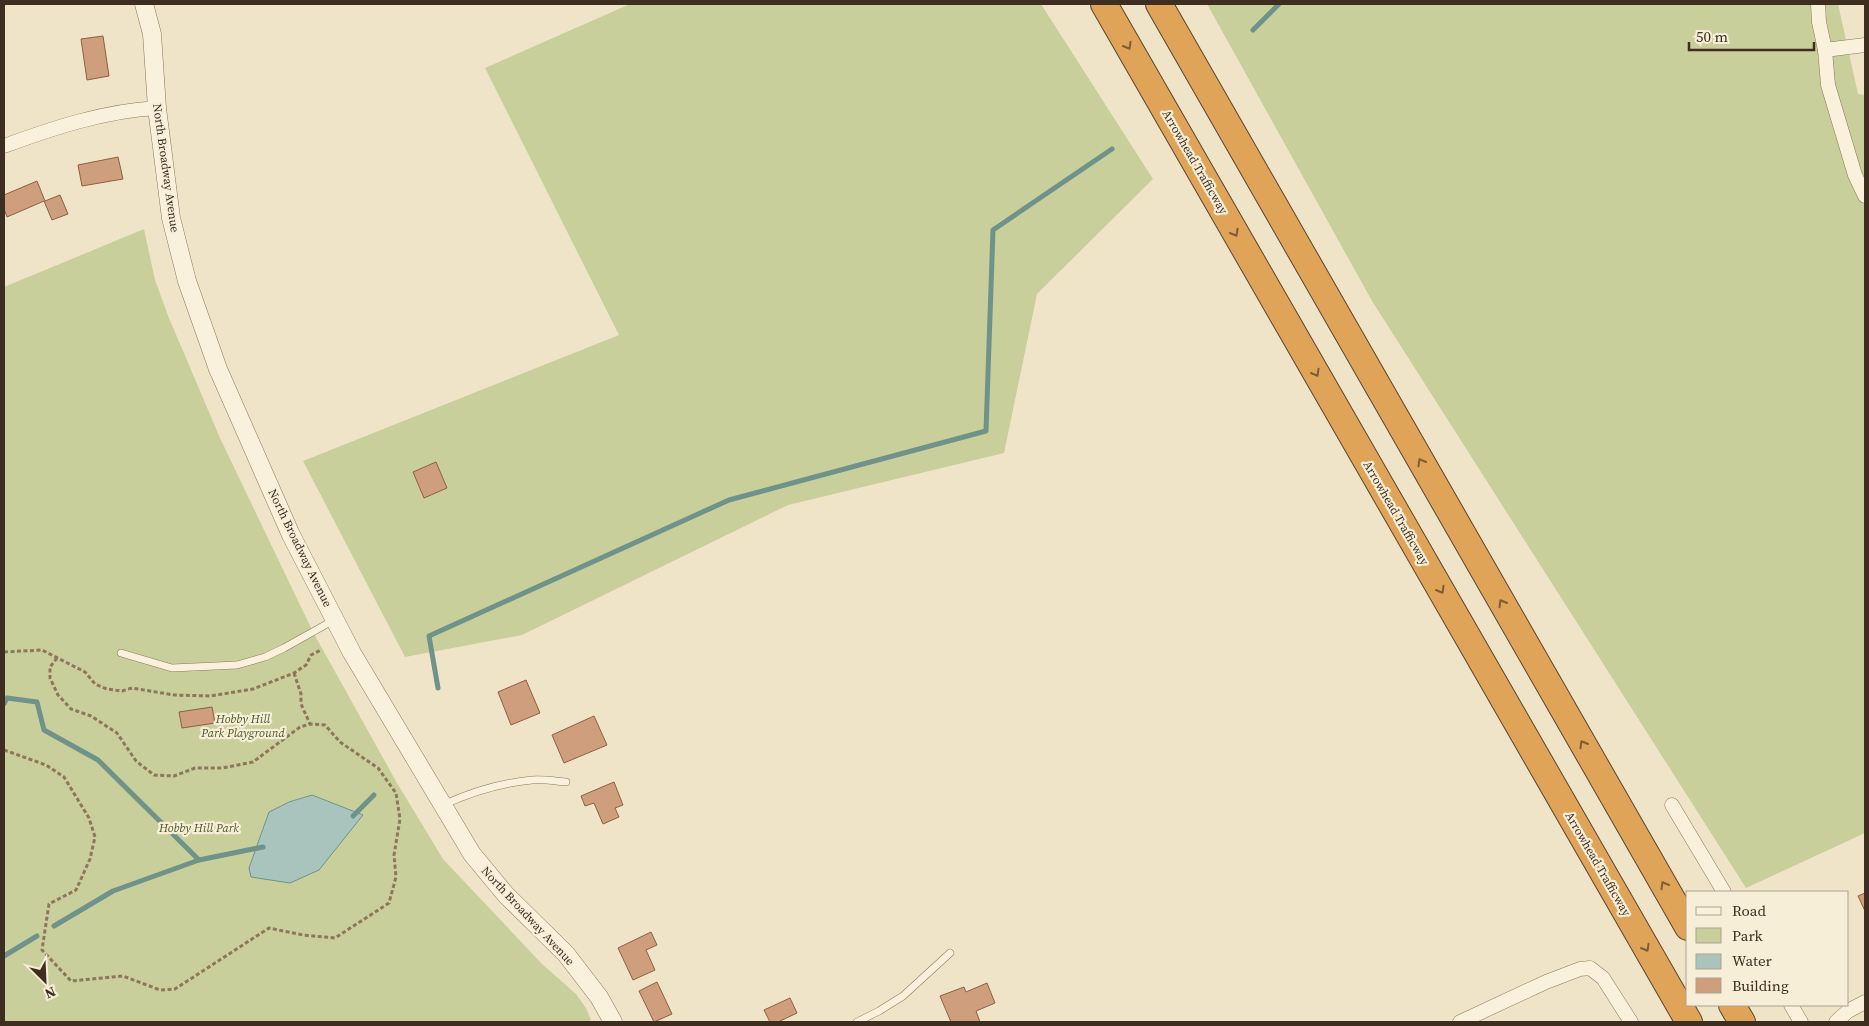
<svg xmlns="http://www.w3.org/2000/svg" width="1869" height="1026" font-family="'Source Serif 4',serif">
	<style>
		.green { fill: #c9cf9b }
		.water { fill: #a9c4bc; stroke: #6f938a }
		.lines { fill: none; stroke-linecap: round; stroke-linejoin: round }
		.stream { stroke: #6f938a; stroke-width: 5 }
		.building { fill: #cf9f7d; stroke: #8d5f41 }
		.service-casing { stroke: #8d765c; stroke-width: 8 }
		.minor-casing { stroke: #8d765c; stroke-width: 15 }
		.tertiary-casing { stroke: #8d765c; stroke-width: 19 }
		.motorway-casing { stroke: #5b4430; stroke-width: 28 }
		.path { stroke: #8d765c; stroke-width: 3; stroke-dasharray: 4 2.5; stroke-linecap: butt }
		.service { stroke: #faf1dc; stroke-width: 7 }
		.minor { stroke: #faf1dc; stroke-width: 14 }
		.tertiary { stroke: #faf1dc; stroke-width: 18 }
		.motorway { stroke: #e0a458; stroke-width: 26 }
		.oneway { stroke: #7e5d36 }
		.labels { text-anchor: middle; stroke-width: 4.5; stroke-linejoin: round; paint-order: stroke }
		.street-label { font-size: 12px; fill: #3d2e20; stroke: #f7eed8 }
		.park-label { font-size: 12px; font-style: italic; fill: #4d5a26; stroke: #f7eed8 }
	</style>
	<rect width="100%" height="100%" fill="#f0e4c8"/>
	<g class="green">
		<polygon points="630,4 1041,4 1153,179 1037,294 1004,453 788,505 522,635 405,657 303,461 619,335 485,68"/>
		<polygon points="1207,4 1838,4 1858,94 1865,95 1865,833 1746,888 1372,301"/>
		<polygon points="144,229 155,280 169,318 220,438 313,632 397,783 443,859 541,963 576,994 586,1008 591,1020 587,1022 4,1022 4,287"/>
	</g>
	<polygon class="water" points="312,795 363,815 319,870 290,883 251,877 249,868 269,812 289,802"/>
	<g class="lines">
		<g class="stream">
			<polyline points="1253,30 1279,4"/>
			<polyline points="438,688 429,636 729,500 986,431 993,230 1112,149"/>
			<polyline points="4,704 7,698 37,702 44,730 98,760 199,860 263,847"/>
			<polyline points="353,816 374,795"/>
			<polyline points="54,926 113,891 199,860"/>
			<polyline points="4,956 37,936"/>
		</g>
	</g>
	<g class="building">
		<polygon points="103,36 109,76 87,80 81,39"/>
		<polygon points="118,157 123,179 82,186 78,165"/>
		<polygon points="37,181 45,201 60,195 68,214 52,220 44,201 7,217 4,209 4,195"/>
		<polygon points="436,462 447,488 424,498 413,472"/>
		<polygon points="526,680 540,713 511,725 498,692"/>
		<polygon points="212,707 215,723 182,728 179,712"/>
		<polygon points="594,716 607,745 564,763 552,735"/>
		<polygon points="614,782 623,805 615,808 619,817 603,824 594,803 585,806 581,796"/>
		<polygon points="1865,893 1865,911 1858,896"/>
		<polygon points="651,932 657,945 646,950 655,970 633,980 618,948"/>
		<polygon points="657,982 672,1014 654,1022 639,991"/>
		<polygon points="987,983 995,1003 976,1011 980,1022 951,1022 940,996 964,987 966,992"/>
		<polygon points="790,998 797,1013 778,1022 770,1022 764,1010"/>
	</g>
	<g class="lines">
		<g class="service-casing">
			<g id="service">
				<polyline points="121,653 172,668 237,665 265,657 284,648 334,620"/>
				<path d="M443,805c28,-13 57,-22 89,-25 11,-1 23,1 34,2"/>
				<polyline points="857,1022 879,1011 903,996 950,953"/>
			</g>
		</g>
		<g class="minor-casing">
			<g id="minor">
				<polyline points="1818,4 1819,22 1825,50 1828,85 1855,175 1865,196"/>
				<polyline points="1825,50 1865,45"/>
				<path d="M4,146c49,-18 100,-35 153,-38"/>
				<polyline points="1672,805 1724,892"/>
				<polyline points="1791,1005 1801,1022"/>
				<polyline points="1460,1022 1546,982 1580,969 1590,968 1603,978 1631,1022"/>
				<polyline points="1836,1022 1848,1011 1865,1002"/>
			</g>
		</g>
		<g class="tertiary-casing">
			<polyline id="tertiary" points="144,4 152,34 157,108 171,218 187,281 218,369 291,535 352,653 472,854 506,895 566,954 599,997 613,1022"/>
		</g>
		<g class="motorway-casing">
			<g id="motorway">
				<polyline points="1104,4 1689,1022"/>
				<polyline points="1159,4 1688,927"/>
				<polyline points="1732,1005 1742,1022"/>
			</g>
		</g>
		<g class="path">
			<polyline points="4,652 42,650 85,672 95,684 107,689 122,691 132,688 174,695 210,696 253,689 294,673 306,665 311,655 321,650"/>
			<polyline points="294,673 301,694 301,704 310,724"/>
			<polyline points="4,750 46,765 64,777 89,818 95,837 90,859 76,890 49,904 42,950 71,981 123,976 160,990 175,989 269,928 303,935 335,938 389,903 396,877 394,855 400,819 396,793 378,768 340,742 325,725 310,724 300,727 253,762 222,768 195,768 174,776 154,775 136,761 117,733 91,716 71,709 58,695 50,678 50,667 57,658"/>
		</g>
		<use href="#service" class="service"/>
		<use href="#minor" class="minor"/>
		<use href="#tertiary" class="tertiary"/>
		<use href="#motorway" class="motorway"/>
	</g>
	<defs><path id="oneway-chevron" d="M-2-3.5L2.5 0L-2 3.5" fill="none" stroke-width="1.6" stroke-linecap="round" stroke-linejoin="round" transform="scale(1.25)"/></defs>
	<g class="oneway">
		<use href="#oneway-chevron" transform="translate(1128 46) rotate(60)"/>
		<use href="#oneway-chevron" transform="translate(1235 233) rotate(60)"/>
		<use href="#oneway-chevron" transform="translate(1316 373) rotate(60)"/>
		<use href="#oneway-chevron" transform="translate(1421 462) rotate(-120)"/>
		<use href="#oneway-chevron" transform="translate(1441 590) rotate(60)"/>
		<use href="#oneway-chevron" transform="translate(1502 603) rotate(-120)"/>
		<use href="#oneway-chevron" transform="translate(1583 744) rotate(-120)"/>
		<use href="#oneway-chevron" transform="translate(1664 885) rotate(-120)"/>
		<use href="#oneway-chevron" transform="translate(1646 948) rotate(60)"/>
	</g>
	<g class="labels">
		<g class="street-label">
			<text transform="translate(1195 162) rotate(60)" y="4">Arrowhead Trafficway</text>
			<text transform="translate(166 168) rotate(82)" y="4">North Broadway Avenue</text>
			<text transform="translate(1396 513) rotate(60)" y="4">Arrowhead Trafficway</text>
			<text transform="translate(300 548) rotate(64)" y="4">North Broadway Avenue</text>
			<text transform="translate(1598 864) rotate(60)" y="4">Arrowhead Trafficway</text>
			<text transform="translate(528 916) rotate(47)" y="4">North Broadway Avenue</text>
		</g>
		<g class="park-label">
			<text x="243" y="723">Hobby Hill<tspan x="243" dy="14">Park Playground</tspan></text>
			<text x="199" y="832">Hobby Hill Park</text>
		</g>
	</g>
	<rect width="1869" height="1026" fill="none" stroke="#3d2e20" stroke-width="10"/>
	<rect x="1686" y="891" width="162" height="115" fill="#f7eed8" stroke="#ada18e"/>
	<rect x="1696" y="907" width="25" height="8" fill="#faf1dc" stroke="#ada18e"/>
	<text x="1732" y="916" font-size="15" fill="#3d2e20">Road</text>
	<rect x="1696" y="928" width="25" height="15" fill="#c9cf9b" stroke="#ada18e"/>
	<text x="1732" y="941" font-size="15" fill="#3d2e20">Park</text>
	<rect x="1696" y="954" width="25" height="15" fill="#a9c4bc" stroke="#ada18e"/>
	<text x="1732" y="966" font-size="15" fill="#3d2e20">Water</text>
	<rect x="1696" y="978" width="25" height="15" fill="#cf9f7d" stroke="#ada18e"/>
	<text x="1732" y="991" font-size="15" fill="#3d2e20">Building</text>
	<g transform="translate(45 981) rotate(156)" stroke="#f7eed8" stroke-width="4" paint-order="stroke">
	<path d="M0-4L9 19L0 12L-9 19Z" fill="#3d2e20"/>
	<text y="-8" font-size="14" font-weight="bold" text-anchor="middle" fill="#3d2e20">N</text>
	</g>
	<path d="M1689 42v8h125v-8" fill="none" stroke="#3d2e20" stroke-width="2.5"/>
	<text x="1696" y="42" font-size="15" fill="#3d2e20" stroke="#f7eed8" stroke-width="4" paint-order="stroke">50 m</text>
</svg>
